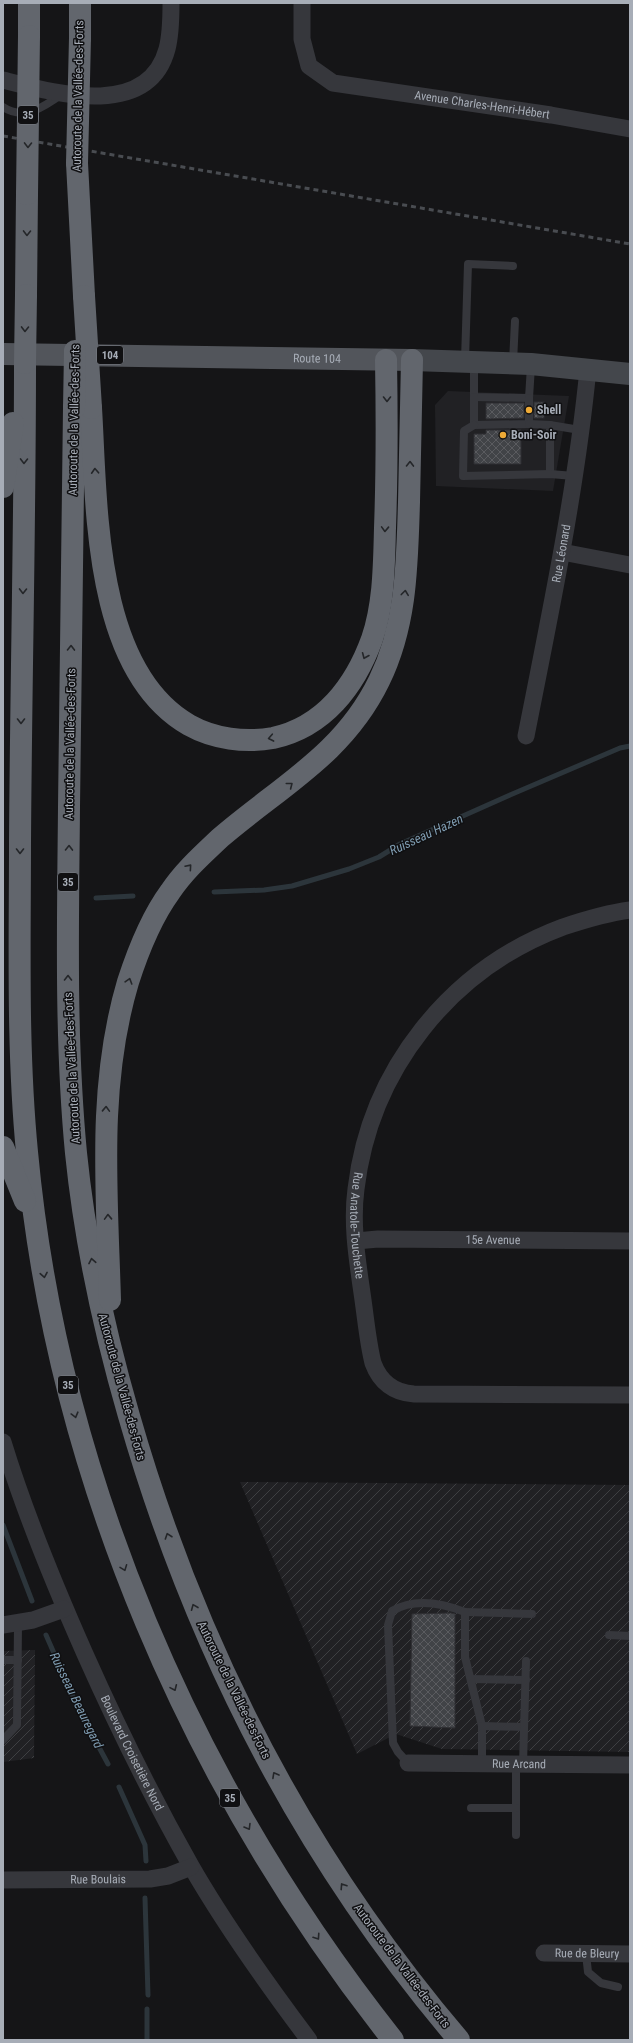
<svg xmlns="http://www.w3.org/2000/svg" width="633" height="2043" font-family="'Roboto Condensed',sans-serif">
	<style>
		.built { fill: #212124 }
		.industrial { fill: url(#industrial-furrows) }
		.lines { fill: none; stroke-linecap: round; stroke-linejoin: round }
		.stream { stroke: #2c353b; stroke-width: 5 }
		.building { fill: url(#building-cross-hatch); stroke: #2f2f33 }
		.lane { stroke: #36373c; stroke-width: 8 }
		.street { stroke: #36373c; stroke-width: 17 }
		.secondary { stroke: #44474c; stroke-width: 22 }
		.primary { stroke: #52555b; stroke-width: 22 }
		.highway { stroke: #62666d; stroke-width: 22 }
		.rail { stroke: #494c51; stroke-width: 3; stroke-dasharray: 5 4; stroke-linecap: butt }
		.highway-bridge { stroke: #62666d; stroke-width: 22 }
		.oneway { stroke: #242629 }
		.poi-dot { fill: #eeaa36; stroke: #101012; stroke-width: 1.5 }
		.labels { text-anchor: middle; stroke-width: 3; stroke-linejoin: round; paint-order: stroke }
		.shield { fill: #101012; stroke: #7a7e86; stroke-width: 1 }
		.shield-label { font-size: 11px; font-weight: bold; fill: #a7adb7 }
		.street-label { font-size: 12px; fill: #a7adb7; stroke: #101012 }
		.poi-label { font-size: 12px; font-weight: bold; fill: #a7adb7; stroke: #101012; text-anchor: start }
		.water-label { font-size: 13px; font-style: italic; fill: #7f9cb1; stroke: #101012 }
	</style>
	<defs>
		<pattern id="industrial-furrows" width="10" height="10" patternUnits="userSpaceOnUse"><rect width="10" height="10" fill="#212124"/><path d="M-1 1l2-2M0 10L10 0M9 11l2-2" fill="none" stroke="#3e3f42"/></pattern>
		<pattern id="building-cross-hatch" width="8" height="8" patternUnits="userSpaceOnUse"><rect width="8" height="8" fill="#414347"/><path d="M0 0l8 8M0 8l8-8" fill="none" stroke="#5a5b5f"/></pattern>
	</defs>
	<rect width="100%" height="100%" fill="#151517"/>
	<polygon class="built" points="448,391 569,396 553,491 436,486 435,405"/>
	<g class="industrial">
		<polygon points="240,1482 630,1485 630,1752 442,1749 396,1734 357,1754"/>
		<polygon points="35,1650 34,1758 3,1762 3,1767 3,1651"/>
	</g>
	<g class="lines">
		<g class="stream">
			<polyline points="214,892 264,890 292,886 349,869 379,857 400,844 510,795 620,748 630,746"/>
			<polyline points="96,898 133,896"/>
			<polyline points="3,1525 32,1601"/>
			<polyline points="46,1635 79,1710 108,1764"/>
			<polyline points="119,1787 145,1845 146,1861"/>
			<polyline points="145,1898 148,1995"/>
			<polyline points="147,2009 147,2040"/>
		</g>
	</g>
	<g class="building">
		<rect x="534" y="402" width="10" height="16"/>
		<polygon points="486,403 524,403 524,418 486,419"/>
		<polygon points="486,430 521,430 521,464 474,464 474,434 486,434"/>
		<polygon points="451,1613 455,1614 455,1728 410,1726 412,1614"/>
	</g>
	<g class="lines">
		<g class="lane">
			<path d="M3,107c21,14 41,0 59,-13"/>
			<polyline points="465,360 468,264 513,266"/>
			<polyline points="474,362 474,397 529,398 531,366"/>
			<polyline points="513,362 515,321"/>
			<polyline points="474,397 474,425 529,424 529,398"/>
			<polyline points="529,424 550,425 550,474"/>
			<polyline points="474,425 464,431 463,476 550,474 574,476"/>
			<polyline points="550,425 580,430"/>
			<polyline points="465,1612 532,1614"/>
			<polyline points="609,1635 630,1636"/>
			<polyline points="3,1660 18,1660"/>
			<polyline points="471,1679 526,1680"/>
			<polyline points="3,1740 17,1725 18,1624"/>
			<path d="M408,1763l-10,-11 -5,-9 -5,-118 4,-14c22,-13 50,-8 73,1v45l17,69"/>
			<polyline points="482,1764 482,1726 524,1727"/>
			<polyline points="516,1764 516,1835"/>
			<polyline points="523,1764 526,1661"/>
			<polyline points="471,1808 516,1808"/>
			<polyline points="586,1954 588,1972 601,1983 618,1987"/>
		</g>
		<g class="street">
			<path id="s1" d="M302,3v36l7,27 24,17 218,32 79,14"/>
			<path d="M3,80c51,13 145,40 164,-31 4,-15 4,-31 4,-46"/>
			<polyline points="562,552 630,565"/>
			<path id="s2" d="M526,736c24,-122 50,-244 62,-367"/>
			<path id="s3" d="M630,910c-23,3 -46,10 -67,17 -113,42 -193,143 -207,262 -5,37 2,75 7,111 3,21 5,43 10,63 7,19 21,30 41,31l216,1"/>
			<path id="s4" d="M356,1241l22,-2 252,2"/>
			<path id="s5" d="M3,1442c22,72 51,142 82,212 32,72 67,143 106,212 35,61 76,118 118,174"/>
			<polyline points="3,1625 33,1620 64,1609"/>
			<path id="s6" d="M408,1763l222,2"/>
			<path id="s7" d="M3,1880l147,-1 18,-3 23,-9"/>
			<path id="s8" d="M544,1953l86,1"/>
		</g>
		<polyline class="secondary" points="412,360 531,364 630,374"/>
		<path class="primary" id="s9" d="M3,354l409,6"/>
		<g class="highway">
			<polyline points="29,36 29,3"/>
			<polyline points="80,38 80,3"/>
			<polyline points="77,163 84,296"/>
			<polyline points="26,295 27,194"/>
			<path d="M25,363c0,160 -4,319 -5,479 0,103 -3,207 7,310 30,324 165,634 366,888"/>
			<path d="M74,408c-2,133 -3,266 -5,399 -1,115 -4,231 7,346 9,89 28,177 53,263 66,230 175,442 330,624"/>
			<path d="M91,408c6,97 2,262 98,317 25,14 56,18 84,13 51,-11 82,-52 99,-99 12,-35 12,-74 13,-111 2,-56 2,-112 1,-168"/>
			<polyline points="3,487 13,423"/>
			<polyline points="3,1147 25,1201"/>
			<path d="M110,1300c-3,-107 -13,-214 18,-318 10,-31 23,-64 42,-90 14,-21 32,-37 50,-54 59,-51 123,-83 159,-157 28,-57 28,-117 30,-179 1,-48 2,-95 3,-142"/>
		</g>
		<polyline class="rail" points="3,136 630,244"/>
		<g class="highway-bridge">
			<polyline points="77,163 80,38"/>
			<polyline points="27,194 29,36"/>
			<polyline points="84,296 91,408"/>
			<polyline points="25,363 26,295"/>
			<polyline points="74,408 75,351"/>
		</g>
	</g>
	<defs><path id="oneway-chevron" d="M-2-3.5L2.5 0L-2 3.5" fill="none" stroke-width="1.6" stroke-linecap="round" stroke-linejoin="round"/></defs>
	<g class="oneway">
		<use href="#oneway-chevron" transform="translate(28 145) rotate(91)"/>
		<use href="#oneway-chevron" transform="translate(27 233) rotate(91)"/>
		<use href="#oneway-chevron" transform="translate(25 329) rotate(91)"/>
		<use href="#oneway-chevron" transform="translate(387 399) rotate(90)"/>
		<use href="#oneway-chevron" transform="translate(24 461) rotate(91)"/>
		<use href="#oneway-chevron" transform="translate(410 464) rotate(-89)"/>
		<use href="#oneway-chevron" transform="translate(95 471) rotate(-93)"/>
		<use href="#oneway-chevron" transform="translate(385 529) rotate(92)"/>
		<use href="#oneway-chevron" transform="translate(23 591) rotate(91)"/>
		<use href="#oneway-chevron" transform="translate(405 593) rotate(-83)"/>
		<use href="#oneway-chevron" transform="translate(71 648) rotate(-89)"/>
		<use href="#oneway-chevron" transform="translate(365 656) rotate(113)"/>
		<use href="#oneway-chevron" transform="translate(21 721) rotate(90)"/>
		<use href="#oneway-chevron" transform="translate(271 738) rotate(169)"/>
		<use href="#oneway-chevron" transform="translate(290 785) rotate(-38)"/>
		<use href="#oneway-chevron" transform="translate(69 848) rotate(-89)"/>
		<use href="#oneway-chevron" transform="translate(20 851) rotate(90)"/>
		<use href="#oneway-chevron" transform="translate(189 867) rotate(-49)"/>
		<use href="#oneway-chevron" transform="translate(68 978) rotate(-90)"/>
		<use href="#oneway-chevron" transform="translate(129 981) rotate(-73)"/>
		<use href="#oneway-chevron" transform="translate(106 1109) rotate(-88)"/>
		<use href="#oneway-chevron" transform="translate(108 1217) rotate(-92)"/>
		<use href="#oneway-chevron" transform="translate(92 1261) rotate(-101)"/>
		<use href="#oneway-chevron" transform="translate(44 1275) rotate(80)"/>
		<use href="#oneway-chevron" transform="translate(75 1415) rotate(75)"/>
		<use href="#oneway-chevron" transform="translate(168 1536) rotate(-109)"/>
		<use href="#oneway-chevron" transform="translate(124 1568) rotate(69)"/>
		<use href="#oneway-chevron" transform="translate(194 1607) rotate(-112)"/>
		<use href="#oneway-chevron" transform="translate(174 1688) rotate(66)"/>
		<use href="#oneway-chevron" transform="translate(275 1775) rotate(-119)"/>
		<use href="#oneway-chevron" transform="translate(248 1827) rotate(59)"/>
		<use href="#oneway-chevron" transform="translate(343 1886) rotate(-123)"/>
		<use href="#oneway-chevron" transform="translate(317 1937) rotate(56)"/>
	</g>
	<g class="poi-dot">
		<circle cx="529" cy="410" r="4"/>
		<circle cx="503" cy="435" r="4"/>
	</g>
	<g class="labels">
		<g class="shield">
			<rect x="18" y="106" width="20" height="18" rx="3"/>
			<rect x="97" y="346" width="26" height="18" rx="3"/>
			<rect x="58" y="873" width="20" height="18" rx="3"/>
			<rect x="58" y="1376" width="20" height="18" rx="3"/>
			<rect x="220" y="1789" width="20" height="18" rx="3"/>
		</g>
		<g class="shield-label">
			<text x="28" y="119">35</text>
			<text x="110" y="359">104</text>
			<text x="68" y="886">35</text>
			<text x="68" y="1389">35</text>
			<text x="230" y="1802">35</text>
		</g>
		<g class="street-label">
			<text transform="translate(78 96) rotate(-89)" y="4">Autoroute de la Vallée-des-Forts</text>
			<text dy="4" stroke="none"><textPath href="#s1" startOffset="244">Avenue Charles-Henri-Hébert</textPath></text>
			<text dy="4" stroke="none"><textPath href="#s9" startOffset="314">Route 104</textPath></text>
			<text transform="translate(74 420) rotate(-89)" y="4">Autoroute de la Vallée-des-Forts</text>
			<text dy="4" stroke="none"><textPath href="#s2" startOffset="186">Rue Léonard</textPath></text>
			<text transform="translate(70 744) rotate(-89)" y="4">Autoroute de la Vallée-des-Forts</text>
			<text transform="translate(72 1068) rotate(-93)" y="4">Autoroute de la Vallée-des-Forts</text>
			<text dy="4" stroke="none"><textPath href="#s3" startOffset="457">Rue Anatole-Touchette</textPath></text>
			<text dy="4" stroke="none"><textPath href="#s4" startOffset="137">15e Avenue</textPath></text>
			<text transform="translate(122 1387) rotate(75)" y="4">Autoroute de la Vallée-des-Forts</text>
			<text transform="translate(234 1690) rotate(64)" y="4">Autoroute de la Vallée-des-Forts</text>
			<text dy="4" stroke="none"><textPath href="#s5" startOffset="337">Boulevard Croisetière Nord</textPath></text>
			<text dy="4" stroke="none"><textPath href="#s6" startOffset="111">Rue Arcand</textPath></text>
			<text dy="4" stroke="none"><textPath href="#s7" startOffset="95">Rue Boulais</textPath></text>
			<text dy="4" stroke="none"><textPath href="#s8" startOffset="43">Rue de Bleury</textPath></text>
			<text transform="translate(402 1966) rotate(53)" y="4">Autoroute de la Vallée-des-Forts</text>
		</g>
		<g class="poi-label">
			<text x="537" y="414">Shell</text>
			<text x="511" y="439">Boni-Soir</text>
		</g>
		<g class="water-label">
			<text transform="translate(426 834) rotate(-25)" y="5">Ruisseau Hazen</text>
			<text transform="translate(77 1700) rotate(64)" y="5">Ruisseau Beauregard</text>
		</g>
	</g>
	<rect width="633" height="2043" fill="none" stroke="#a7adb7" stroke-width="8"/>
</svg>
